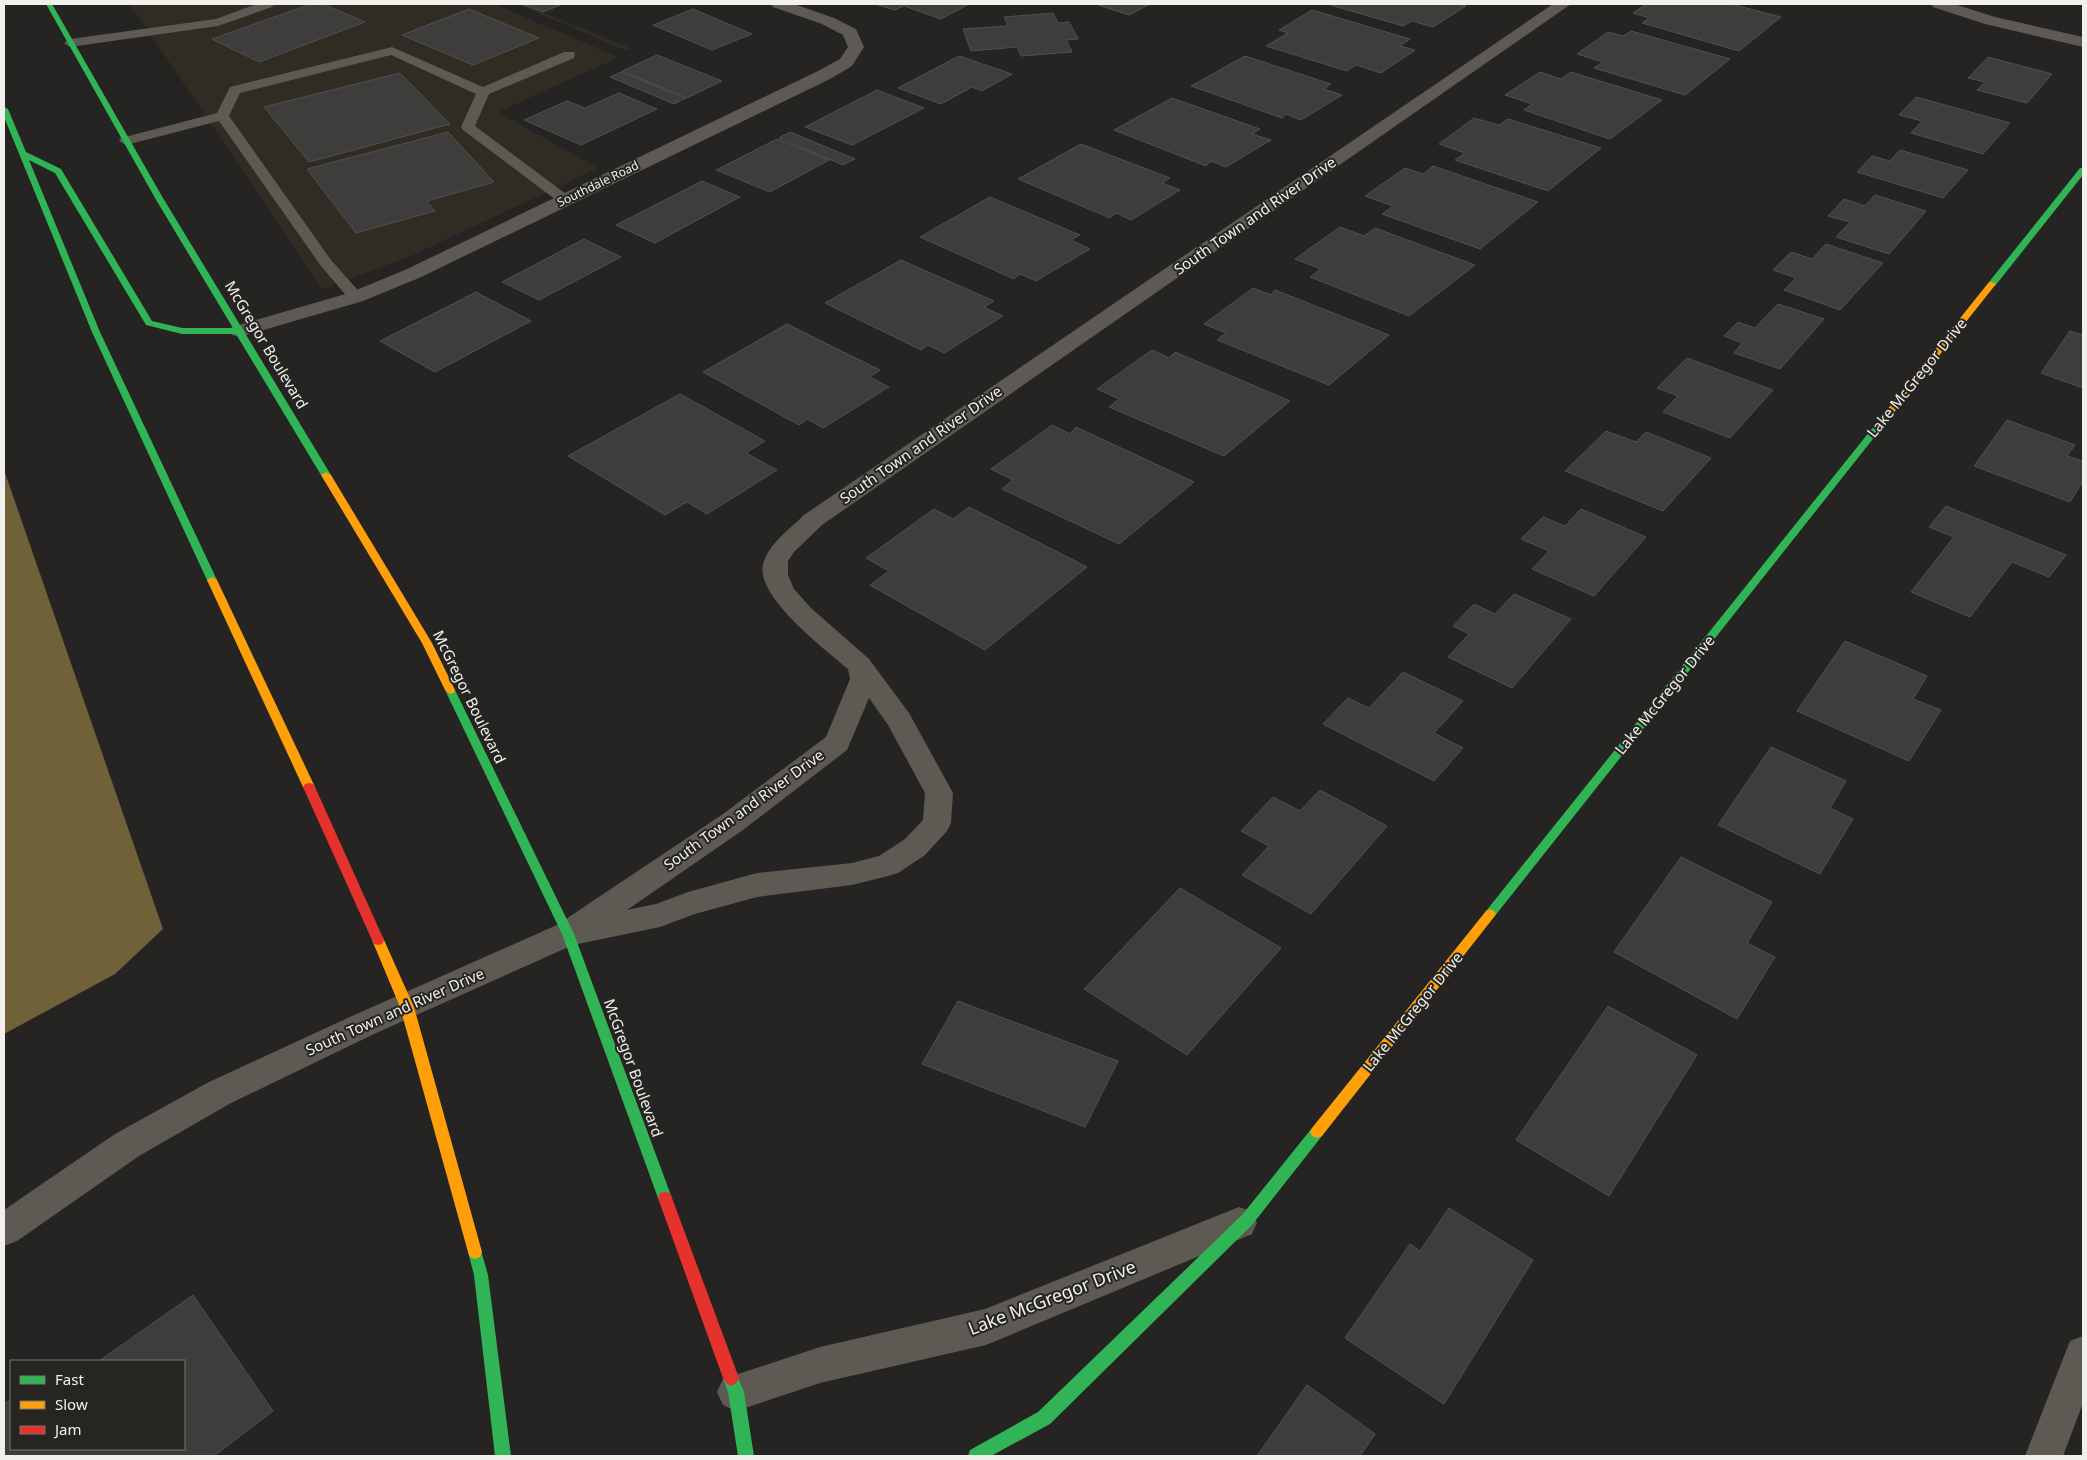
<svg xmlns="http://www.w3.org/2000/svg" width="2087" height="1460" font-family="'Noto Sans',sans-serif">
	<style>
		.built { fill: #2f2c23 }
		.water { fill: #716139 }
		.building { fill: #3e3d3b; stroke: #51504f }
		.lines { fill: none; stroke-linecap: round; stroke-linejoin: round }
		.lane { fill: #5d5a54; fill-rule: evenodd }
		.street { fill: #5d5a54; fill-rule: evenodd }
		.fast { fill: #30b455; fill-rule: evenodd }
		.slow { fill: #ff9f0a; fill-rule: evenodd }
		.jam { fill: #e5322d; fill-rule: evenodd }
		.labels { text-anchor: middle; stroke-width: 4; stroke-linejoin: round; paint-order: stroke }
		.far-street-label { font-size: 12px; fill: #f1f0ed; stroke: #262521 }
		.street-label { font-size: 15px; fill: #f1f0ed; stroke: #262521 }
		.near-street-label { font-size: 18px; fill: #f1f0ed; stroke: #262521 }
	</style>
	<rect width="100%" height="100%" fill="#252422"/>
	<g class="built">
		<polygon points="130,4 494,4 619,57 498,112 598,168 409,257 322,289"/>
		<polygon points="516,4 522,4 631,48 627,51"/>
	</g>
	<polygon class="water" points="4,470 163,929 115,974 4,1034"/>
	<g class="building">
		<polygon points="311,4 323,4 365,22 259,62 212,39"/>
		<polygon points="522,4 563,4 543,12"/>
		<polygon points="875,4 969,4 941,19 904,6 895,10"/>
		<polygon points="1095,4 1150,4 1129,15"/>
		<polygon points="1327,4 1458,4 1466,6 1433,27 1412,21 1403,26"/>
		<polygon points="1646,4 1731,4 1781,17 1739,51 1642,23 1649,18 1633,13"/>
		<polygon points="469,9 539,38 473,65 402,35"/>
		<polygon points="693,9 752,34 712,50 653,25"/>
		<polygon points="1312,10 1410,39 1400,46 1415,50 1381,73 1356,65 1347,71 1266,46 1288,33 1279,30"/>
		<polygon points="1053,13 1058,23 1069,22 1078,39 1066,40 1072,52 1021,56 1017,47 971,51 963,29 1008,26 1004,17"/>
		<polygon points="1631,31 1730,59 1685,95 1594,68 1603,62 1577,54 1608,32 1623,36"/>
		<polygon points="657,55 722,81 687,98 622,71"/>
		<polygon points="959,56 1012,74 982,91 972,87 941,104 898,88"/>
		<polygon points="1245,56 1331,84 1324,89 1342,95 1301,120 1286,114 1282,118 1191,86"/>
		<polygon points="1988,57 2052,74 2027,103 1977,90 1985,82 1968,78"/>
		<polygon points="621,72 686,98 674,104 610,77"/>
		<polygon points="1540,72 1561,79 1571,72 1662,100 1610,139 1524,110 1532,104 1505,95"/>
		<polygon points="400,73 450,124 309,162 264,107"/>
		<polygon points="877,90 924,108 852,145 805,127"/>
		<polygon points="619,93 657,109 581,145 524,120 567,101 585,108"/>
		<polygon points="1916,97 2010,123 1983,154 1911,133 1922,121 1899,115"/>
		<polygon points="1172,98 1260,129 1252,134 1271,140 1226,167 1211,161 1206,166 1114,130"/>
		<polygon points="1474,118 1499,125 1508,119 1601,148 1548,191 1455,160 1465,153 1439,144"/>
		<polygon points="448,132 494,182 427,201 435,211 356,233 307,169"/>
		<polygon points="790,132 855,159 843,165 779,138"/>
		<polygon points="777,139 829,160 770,192 716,170"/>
		<polygon points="1081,144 1170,178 1162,183 1180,190 1131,220 1116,213 1110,218 1018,179"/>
		<polygon points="1900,150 1968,170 1943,198 1857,172 1872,156 1890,161"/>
		<polygon points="1433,166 1538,202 1480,249 1382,214 1393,206 1365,196 1405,168 1423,174"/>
		<polygon points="702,181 740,197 655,243 616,225"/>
		<polygon points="1875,195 1926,211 1889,254 1836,237 1850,222 1828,216 1844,199 1865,206"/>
		<polygon points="990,197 1080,235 1071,240 1090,249 1036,281 1020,274 1014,279 920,237"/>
		<polygon points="1340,227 1364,236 1375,228 1475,265 1409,316 1310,277 1321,269 1295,259"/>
		<polygon points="584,239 621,257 539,300 502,282"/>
		<polygon points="1826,244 1883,263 1840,310 1784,290 1796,278 1773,270 1791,252 1812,259"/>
		<polygon points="901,260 994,301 984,307 1003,316 944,353 928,345 921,350 825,303"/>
		<polygon points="1253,288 1271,295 1275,290 1389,335 1329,385 1217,340 1226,333 1204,324"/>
		<polygon points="476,292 531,321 435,372 380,341"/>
		<polygon points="1778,304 1824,319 1780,369 1734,353 1742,343 1724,336 1738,322 1755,328"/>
		<polygon points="787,324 880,370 870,377 889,387 823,428 807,419 799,425 703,372"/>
		<polygon points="2070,331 2083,335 2083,388 2041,373"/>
		<polygon points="1152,350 1169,358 1175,352 1290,401 1224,456 1109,407 1119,399 1097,389"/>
		<polygon points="1687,358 1773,390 1730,438 1663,412 1678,396 1657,388"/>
		<polygon points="680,394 765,441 746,453 777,470 707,514 687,502 665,515 568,456"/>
		<polygon points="2007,420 2075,445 2067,456 2083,461 2083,481 2070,502 1974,466"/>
		<polygon points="1052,425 1070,434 1076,427 1194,482 1119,544 1002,489 1013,480 991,469"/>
		<polygon points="1606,431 1636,442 1646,432 1711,458 1663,511 1565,471"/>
		<polygon points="1946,506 2066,555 2049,577 2012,562 1970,617 1911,592 1954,537 1929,527"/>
		<polygon points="969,507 1087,567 985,650 870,585 889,571 866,558 934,509 953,519"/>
		<polygon points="1581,509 1646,537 1594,596 1532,569 1549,551 1521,539 1543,517 1565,526"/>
		<polygon points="1514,594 1571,619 1512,688 1448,657 1469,634 1453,626 1474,604 1495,614"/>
		<polygon points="1845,641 1927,676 1913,699 1941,710 1909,761 1797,711"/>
		<polygon points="1403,672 1463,701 1434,733 1463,748 1434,781 1323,724 1348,698 1369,708"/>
		<polygon points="1771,747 1846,781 1830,808 1853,819 1820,874 1718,825"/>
		<polygon points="1320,790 1387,826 1311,914 1242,875 1269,846 1241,831 1273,797 1300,811"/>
		<polygon points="1681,857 1772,902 1747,943 1775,957 1737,1019 1614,952"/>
		<polygon points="1180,888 1281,948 1187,1055 1084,989"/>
		<polygon points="958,1001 1118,1061 1085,1127 922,1064"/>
		<polygon points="1608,1006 1697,1055 1609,1196 1516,1140"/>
		<polygon points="1449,1208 1533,1260 1444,1404 1345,1338 1410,1244 1420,1251"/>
		<polygon points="193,1295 273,1411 214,1456 4,1456 4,1404 11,1399 11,1449 184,1449 184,1361 99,1361"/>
		<polygon points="1307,1385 1375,1434 1360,1456 1257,1456"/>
	</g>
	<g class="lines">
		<g class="lane">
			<polygon points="257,4 274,4 272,7 218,26 70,47 64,43 70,39 216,19"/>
			<polygon points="392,47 483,87 564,52 574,52 575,55 574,58 489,94 475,126 570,197 572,200 570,203 560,203 463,130 461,127 476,94 391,55 240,93 229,116 331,260 364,297 362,300 350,300 321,266 219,121 126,145 119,141 121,138 217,113 230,87"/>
		</g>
		<g class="street">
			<polygon points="771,4 794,4 834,18 856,29 864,47 852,66 830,79 419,278 363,301 246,335 239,337 232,335 228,331 232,327 349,293 405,270 818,71 840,59 848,47 843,35 822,24 773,7"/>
			<path d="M1553,4h18l-749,521 -28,27 -6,9v14l6,14 17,19 58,51 40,54 44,80 -2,30 -4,8 -22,24 -27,18 -10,3 -36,9 -95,12 -62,17 -35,13 -87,18 -199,89 -143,69 -92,53 -122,85 -13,5v-36l111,-76 92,-51 145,-67 205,-91 166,-111 103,-77 24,-58 -2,-10c-23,-20 -97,-75 -84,-108 7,-19 27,-33 40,-46zM869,698l19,27 37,68 -2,27 -18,19 -26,17 -27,7 -95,10 -69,19 -32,12 -29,6 116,-80 104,-80z"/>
			<polygon points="1931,4 1954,4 1995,17 2083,37 2083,47 1985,24 1933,7"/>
			<polygon points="1239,1207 1252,1212 1257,1223 1252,1234 986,1345 820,1383 736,1411 723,1405 717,1392 723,1379 820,1347 985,1309"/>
			<polygon points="2083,1336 2083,1403 2063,1456 2025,1456 2070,1341"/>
		</g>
		<g class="fast">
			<polygon points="46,4 52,4 163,198 331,475 326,478 321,475 236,334 182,334 146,325 55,173 29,160 100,332 217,580 216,582 208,582 207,580 92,332 4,117 4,107 8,109 26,152 61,169 152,321 182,328 233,328 155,198"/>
			<polygon points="2080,168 2083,168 2083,175 1995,286 1989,286 1989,282"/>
			<polygon points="1881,420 1886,423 1884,425 1494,917 1490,919 1486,917 1484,914 1486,911 1878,421"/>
			<polygon points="450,686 455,690 574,934 672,1198 670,1203 665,1204 660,1203 658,1198 562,934 445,690"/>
			<polygon points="1317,1126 1322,1128 1324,1132 1322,1136 1252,1225 1050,1424 991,1456 968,1456 970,1450 1038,1412 1242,1215 1312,1128"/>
			<polygon points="475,1245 480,1247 488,1275 511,1456 495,1456 474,1275 468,1252 470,1247"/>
			<polygon points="731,1370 736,1373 744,1392 754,1456 738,1456 728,1392 723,1378 726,1373"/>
		</g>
		<g class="slow">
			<polygon points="1989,282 1992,282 1996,284 1884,425 1878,425 1878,421"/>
			<polygon points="326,472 331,475 432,643 455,690 454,693 450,694 445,690 422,643 321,475"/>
			<polygon points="212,577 217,580 315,787 313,790 305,790 303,787 207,580"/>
			<polygon points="1490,909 1494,911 1496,914 1494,917 1322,1136 1317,1138 1312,1136 1310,1132 1312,1128 1486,911"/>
			<polygon points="378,935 382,936 384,940 414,1007 482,1252 480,1257 475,1259 470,1257 468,1252 400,1007 372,940 374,936"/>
		</g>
		<g class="jam">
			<polygon points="309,783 313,784 315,787 384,940 382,944 378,945 374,944 372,940 303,787 305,784"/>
			<polygon points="665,1192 670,1193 672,1198 739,1378 736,1383 731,1386 726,1383 723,1378 658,1198 660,1193"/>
		</g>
	</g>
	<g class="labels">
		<g class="far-street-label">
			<text transform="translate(598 184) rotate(-26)" y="4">Southdale Road</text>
		</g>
		<g class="street-label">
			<text transform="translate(1255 216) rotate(-35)" y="5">South Town and River Drive</text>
			<text transform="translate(266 345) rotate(59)" y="5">McGregor Boulevard</text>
			<text transform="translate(1917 378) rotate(-51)" y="5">Lake McGregor Drive</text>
			<text transform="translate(921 445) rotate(-35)" y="5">South Town and River Drive</text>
			<text transform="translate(1665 695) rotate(-51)" y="5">Lake McGregor Drive</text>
			<text transform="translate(469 697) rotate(64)" y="5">McGregor Boulevard</text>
			<text transform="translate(744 810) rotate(-36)" y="5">South Town and River Drive</text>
			<text transform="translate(395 1012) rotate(-24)" y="5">South Town and River Drive</text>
			<text transform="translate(1413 1012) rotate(-51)" y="5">Lake McGregor Drive</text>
			<text transform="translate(633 1068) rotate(70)" y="5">McGregor Boulevard</text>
		</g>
		<g class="near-street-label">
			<text transform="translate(1052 1298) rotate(-21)" y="6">Lake McGregor Drive</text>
		</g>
	</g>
	<rect width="2087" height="1460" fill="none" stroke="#f1f0ed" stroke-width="10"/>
	<rect x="10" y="1360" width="175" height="90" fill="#262521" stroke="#777673"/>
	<rect x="20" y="1376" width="25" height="8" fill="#30b455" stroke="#777673"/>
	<text x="55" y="1385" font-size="15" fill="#f1f0ed">Fast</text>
	<rect x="20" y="1401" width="25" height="8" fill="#ff9f0a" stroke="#777673"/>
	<text x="55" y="1410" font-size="15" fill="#f1f0ed">Slow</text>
	<rect x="20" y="1426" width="25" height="8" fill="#e5322d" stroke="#777673"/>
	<text x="55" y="1435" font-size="15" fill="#f1f0ed">Jam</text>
</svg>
